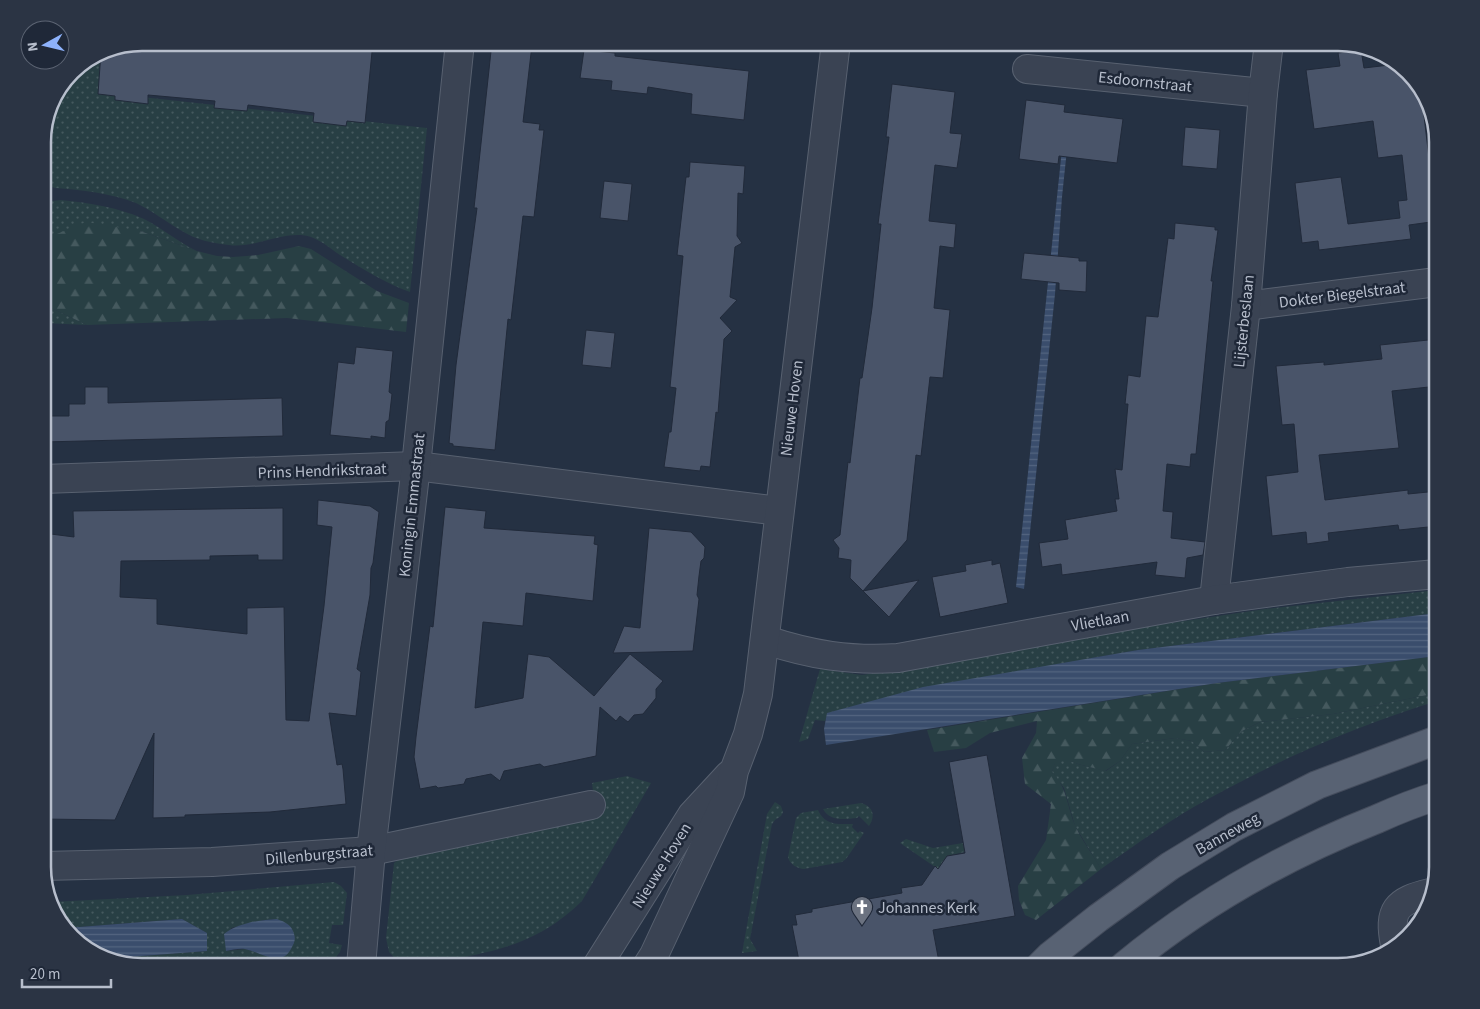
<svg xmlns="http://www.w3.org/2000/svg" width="1480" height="1009" font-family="'Source Sans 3',sans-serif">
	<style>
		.grass { fill: url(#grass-dots); fill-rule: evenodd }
		.forest { fill: url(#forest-firs) }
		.water { fill: url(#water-rules) }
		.building { fill: #495469; stroke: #212a3a }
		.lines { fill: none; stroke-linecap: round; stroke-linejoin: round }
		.minor-casing { stroke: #586170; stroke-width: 30 }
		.major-casing { stroke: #444c5c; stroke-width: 30 }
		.minor { stroke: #3a4353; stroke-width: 28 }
		.major { stroke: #586273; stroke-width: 28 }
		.labels { text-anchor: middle; stroke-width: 5; stroke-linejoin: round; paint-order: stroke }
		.street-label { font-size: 16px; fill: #b7becc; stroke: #1f2838 }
		.poi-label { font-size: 16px; fill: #b7becc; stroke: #1f2838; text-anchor: start }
		.rim { fill: none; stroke: #b7becc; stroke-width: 2.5 }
	</style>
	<defs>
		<pattern id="grass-dots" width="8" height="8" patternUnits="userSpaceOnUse" patternTransform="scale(1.25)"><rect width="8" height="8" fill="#283f44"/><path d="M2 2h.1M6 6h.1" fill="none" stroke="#45595e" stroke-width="1.8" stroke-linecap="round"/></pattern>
		<pattern id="forest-firs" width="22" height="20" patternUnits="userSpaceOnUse" patternTransform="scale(1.25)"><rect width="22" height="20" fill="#283f44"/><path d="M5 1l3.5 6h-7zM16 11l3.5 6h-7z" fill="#45595e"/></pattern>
		<pattern id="water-rules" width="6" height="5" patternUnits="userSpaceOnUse" patternTransform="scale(1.25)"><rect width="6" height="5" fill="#3a4d6c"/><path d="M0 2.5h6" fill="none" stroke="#546580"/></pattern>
	</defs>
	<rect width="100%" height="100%" fill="#253143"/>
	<g class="grass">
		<path d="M109,49l-4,44 322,35 -17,164c-25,-9 -47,-23 -70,-37 -9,-6 -18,-14 -29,-18 -25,-8 -56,12 -82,8 -17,-2 -33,-5 -47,-14 -16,-9 -29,-20 -46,-28 -26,-10 -54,-13 -81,-15l-5,-2 -7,-13v-37l7,-32 22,-33 32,-21z"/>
		<path d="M61,200c29,3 56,7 83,19 18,9 34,23 53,32l-57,-20 -88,5 -9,11v-41l8,-5z"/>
		<polygon points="43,299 47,306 87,325 43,323"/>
		<polygon points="1437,590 1437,613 1138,650 923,688 828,713 825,721 815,720 808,739 799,742 820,669 862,675 1137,628 1265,609"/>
		<path d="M1437,693v8c-78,24 -155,57 -227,97 -38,20 -73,46 -109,71l-26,-43 -11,-38 -12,-16 3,-10 6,-5 17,7 28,7 14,-10 12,-17 43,-6 17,3 12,11 21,-2 17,-19 18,-9 73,-8z"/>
		<path d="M627,776l24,7 -69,118c-39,38 -75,48 -127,58 -17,4 -34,7 -53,7l-13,-14 -3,-14 8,-75 7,-5 195,-42 -4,-33z"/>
		<polygon points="775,802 781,806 783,812 781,816 775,820 772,824 750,939 757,951 742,953 767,814"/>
		<path d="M861,803c12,3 15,13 8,23l-10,-10 -2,2c-12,1 -27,4 -34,-9z"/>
		<path d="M818,810c7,16 21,14 35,14l-1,3 6,6 2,-2 4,2 -18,26 -4,3 -38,7c-6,0 -15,-5 -16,-12l8,-39 5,-5z"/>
		<polygon points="906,839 933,848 963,843 965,852 947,856 938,869 900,843"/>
		<path d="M334,882l7,4 6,7 -4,32h-11l-3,18 13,2 -2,7 -11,14h-187l-27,-8 92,-7v-18l-25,-14 -116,9 -10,-11 -5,-15 136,-7zM277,919l-10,37 -21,-7 -20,2 5,-23 34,-8z"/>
	</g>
	<g class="forest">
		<polygon points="86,222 140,231 197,251 217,256 233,257 258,255 299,246 311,249 377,291 409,303 406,332 287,318 87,325 47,306 43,299 43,247 52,236"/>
		<path d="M1437,656v37l-104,21 -73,8 -18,9 -17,19 -21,2 -12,-11 -17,-3 -43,6 -12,17 -15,10 -27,-7 -17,-6 -6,5 -3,9c15,15 15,34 23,53 6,15 18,29 26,44l-65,51 -11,-5 -6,-15 -1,-14 28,-46 5,-36 -26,-20 -3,-26 14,-25 1,-12 -47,12 -24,15 -32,4 -7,-22 290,-47z"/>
	</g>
	<g class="water">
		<polygon points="1064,130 1069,130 1062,197 1055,294 1024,589 1016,587"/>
		<polygon points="1437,613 1437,656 1217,683 826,745 824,729 827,713 923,687 1138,650"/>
		<polygon points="182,919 207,933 207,951 115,958 86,950 66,928"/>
		<path d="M277,919c8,3 15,6 17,15 2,6 0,9 -3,15 -10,19 -31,3 -46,0 -6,-1 -13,1 -19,2l-2,-17c14,-11 35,-14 53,-15z"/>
	</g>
	<g class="building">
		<polygon points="142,42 373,42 365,123 347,121 346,126 313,122 314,113 248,105 247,111 214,108 215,101 148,95 148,104 115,100 115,96 98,94 101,52 104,50"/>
		<polygon points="492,42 532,45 523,122 540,124 539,130 544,130 534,217 523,216 511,320 508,319 495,450 453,446 453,444 449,443 456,365 477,208 474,208"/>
		<polygon points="584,50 615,53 615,56 749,71 744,120 691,114 692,94 648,87 647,94 611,90 612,81 580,78"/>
		<polygon points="1361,50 1364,68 1398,64 1421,90 1432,184 1438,183 1438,221 1409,225 1411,239 1319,250 1318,241 1302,243 1295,183 1341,177 1348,224 1400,218 1398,201 1407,200 1402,155 1378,158 1373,121 1314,129 1306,70 1340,66 1338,53"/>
		<polygon points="892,84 955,92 950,133 962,134 957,168 935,165 929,221 956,224 954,248 940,246 934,308 950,310 943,378 930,377 921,456 916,455 907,540 863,591 850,578 851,560 838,558 839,548 833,540 840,535 848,462 850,463 860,378 862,378 872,308 881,224 878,224 889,137 886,137"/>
		<polygon points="1026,100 1065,105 1064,112 1123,119 1117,163 1059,156 1058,164 1019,159"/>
		<polygon points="1185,127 1220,130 1217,169 1182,166"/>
		<polygon points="690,162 745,166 743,194 738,193 737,236 742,243 735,247 730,297 737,300 720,318 732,331 724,339 718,413 716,412 710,467 701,466 700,471 664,467 669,432 671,432 676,388 670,387 683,256 677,255 686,177 689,177"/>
		<polygon points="604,181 632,184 628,221 600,218"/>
		<polygon points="1175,223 1215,227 1215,230 1218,230 1211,281 1213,281 1196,454 1191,454 1190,467 1167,464 1163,511 1173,512 1171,538 1205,542 1203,555 1187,558 1185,578 1155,575 1157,562 1062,575 1061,564 1042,567 1039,543 1068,539 1065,520 1117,511 1115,499 1119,499 1115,469 1122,470 1128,404 1125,404 1128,375 1140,377 1146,316 1158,317 1168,238 1174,239"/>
		<polygon points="1024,253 1079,258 1079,261 1087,261 1086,292 1059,290 1059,283 1021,279"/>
		<polygon points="586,330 615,333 611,368 582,365"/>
		<polygon points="1438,339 1438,386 1392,391 1399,448 1319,455 1325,500 1408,490 1408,494 1438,491 1438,526 1399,530 1398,525 1328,533 1329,541 1307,544 1306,532 1272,536 1266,476 1298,472 1294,424 1282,425 1276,366 1324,362 1324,365 1382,359 1380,345"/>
		<polygon points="356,347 393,351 389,392 392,394 389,420 386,422 385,438 371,436 371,439 330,435 338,362 354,364"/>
		<polygon points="85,387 108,387 108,403 282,398 283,436 43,442 43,416 69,416 69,404 85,404"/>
		<polygon points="318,500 370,506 379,512 373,563 371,568 370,595 357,669 361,672 356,716 329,713 337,765 342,764 343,769 346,804 270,812 185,815 185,817 153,818 154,733 115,820 43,819 43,768 45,768 45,692 44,692 50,631 45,630 48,597 43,596 43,533 74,537 73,511 283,508 283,560 258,560 258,555 210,556 210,560 121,561 120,597 157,599 157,624 247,634 247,608 284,607 286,720 309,721 324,606 332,527 317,525"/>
		<polygon points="445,507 486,511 484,528 595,536 594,544 598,545 593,601 526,593 523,626 483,622 475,708 523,698 528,654 549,657 594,696 630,654 663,681 656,689 656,698 643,714 634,715 628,722 620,716 616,721 600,707 596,756 544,767 540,764 504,771 500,781 491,774 466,779 464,784 438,788 436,786 420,789 414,757 416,737 430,626 433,627"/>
		<polygon points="649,528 691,532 705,547 704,558 701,561 699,576 697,595 699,599 693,651 613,653 624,626 640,628"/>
		<polygon points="992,560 992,565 1000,563 1008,603 940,617 932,577 966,571 965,565"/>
		<polygon points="919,580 889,617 863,591"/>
		<polygon points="987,755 1015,916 933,930 939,962 933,963 934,966 800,966 792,925 797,925 795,915 812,912 812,909 902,893 901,888 922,885 935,866 938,869 947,856 965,853 949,762"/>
	</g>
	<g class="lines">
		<g class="minor-casing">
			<g id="minor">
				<polyline points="1027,69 1263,93"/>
				<polyline points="1246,306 1437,282"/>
				<polyline points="43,479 416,466 779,511"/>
				<polyline points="1214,600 1246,306 1263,93 1269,42"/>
				<path d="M766,640c46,15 83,21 132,18l316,-58 134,-18 89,-8"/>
				<polyline points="43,866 212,862 371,851 591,805"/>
				<path d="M1395,945c-7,-35 1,-44 35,-52"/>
				<polyline points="361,966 371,851 416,466 460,42"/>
				<polyline points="597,966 692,815 729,775"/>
				<polyline points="647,966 654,955 730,792 734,771 748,734 758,694 836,42"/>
			</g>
		</g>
		<g class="major-casing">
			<g id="major">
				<polyline points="1040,966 1050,956 1098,918 1170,866 1234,827 1317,785 1437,740"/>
				<path d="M1124,966c75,-62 162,-111 253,-147 20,-9 40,-17 60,-23"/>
			</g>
		</g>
		<use href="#minor" class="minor"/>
		<use href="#major" class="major"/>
	</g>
	<defs>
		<g id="church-pin" transform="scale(1.125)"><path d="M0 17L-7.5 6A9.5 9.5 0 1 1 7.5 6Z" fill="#6b7280" stroke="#1f2838"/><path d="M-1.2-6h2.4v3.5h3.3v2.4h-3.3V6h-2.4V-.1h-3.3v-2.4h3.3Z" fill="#fff"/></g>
	</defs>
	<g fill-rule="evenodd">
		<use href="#church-pin" x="862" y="907"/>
	</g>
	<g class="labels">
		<g class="street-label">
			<text transform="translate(1145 81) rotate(6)" y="6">Esdoornstraat</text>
			<text transform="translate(1342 294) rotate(-7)" y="6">Dokter Biegelstraat</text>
			<text transform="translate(1243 321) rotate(-84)" y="6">Lijsterbeslaan</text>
			<text transform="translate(791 408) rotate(-83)" y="6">Nieuwe Hoven</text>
			<text transform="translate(322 470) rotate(-2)" y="6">Prins Hendrikstraat</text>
			<text transform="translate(411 505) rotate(-84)" y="6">Koningin Emmastraat</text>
			<text transform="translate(1100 620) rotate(-10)" y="6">Vlietlaan</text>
			<text transform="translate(1227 833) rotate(-29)" y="6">Banneweg</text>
			<text transform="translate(319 854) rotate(-5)" y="6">Dillenburgstraat</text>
			<text transform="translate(661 865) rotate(-58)" y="6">Nieuwe Hoven</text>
		</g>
		<g class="poi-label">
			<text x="878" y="913">Johannes Kerk</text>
		</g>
	</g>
	<path d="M0 0H1480V1009H0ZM142 51H1338A91 91 0 0 1 1429 142V867A91 91 0 0 1 1338 958H142A91 91 0 0 1 51 867V142A91 91 0 0 1 142 51Z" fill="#2b3444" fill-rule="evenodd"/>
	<path class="rim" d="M142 51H1338A91 91 0 0 1 1429 142V867A91 91 0 0 1 1338 958H142A91 91 0 0 1 51 867V142A91 91 0 0 1 142 51Z"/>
	<g transform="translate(45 45) rotate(262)"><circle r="24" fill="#1f2838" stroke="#5c6473"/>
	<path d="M0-4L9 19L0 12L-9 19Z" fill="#8db2fc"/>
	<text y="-8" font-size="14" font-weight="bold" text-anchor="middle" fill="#b7becc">N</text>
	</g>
	<path d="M22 979v8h89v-8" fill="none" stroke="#b7becc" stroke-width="2.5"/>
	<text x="30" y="979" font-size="15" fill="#b7becc" stroke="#1f2838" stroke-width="4" paint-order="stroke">20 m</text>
</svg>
